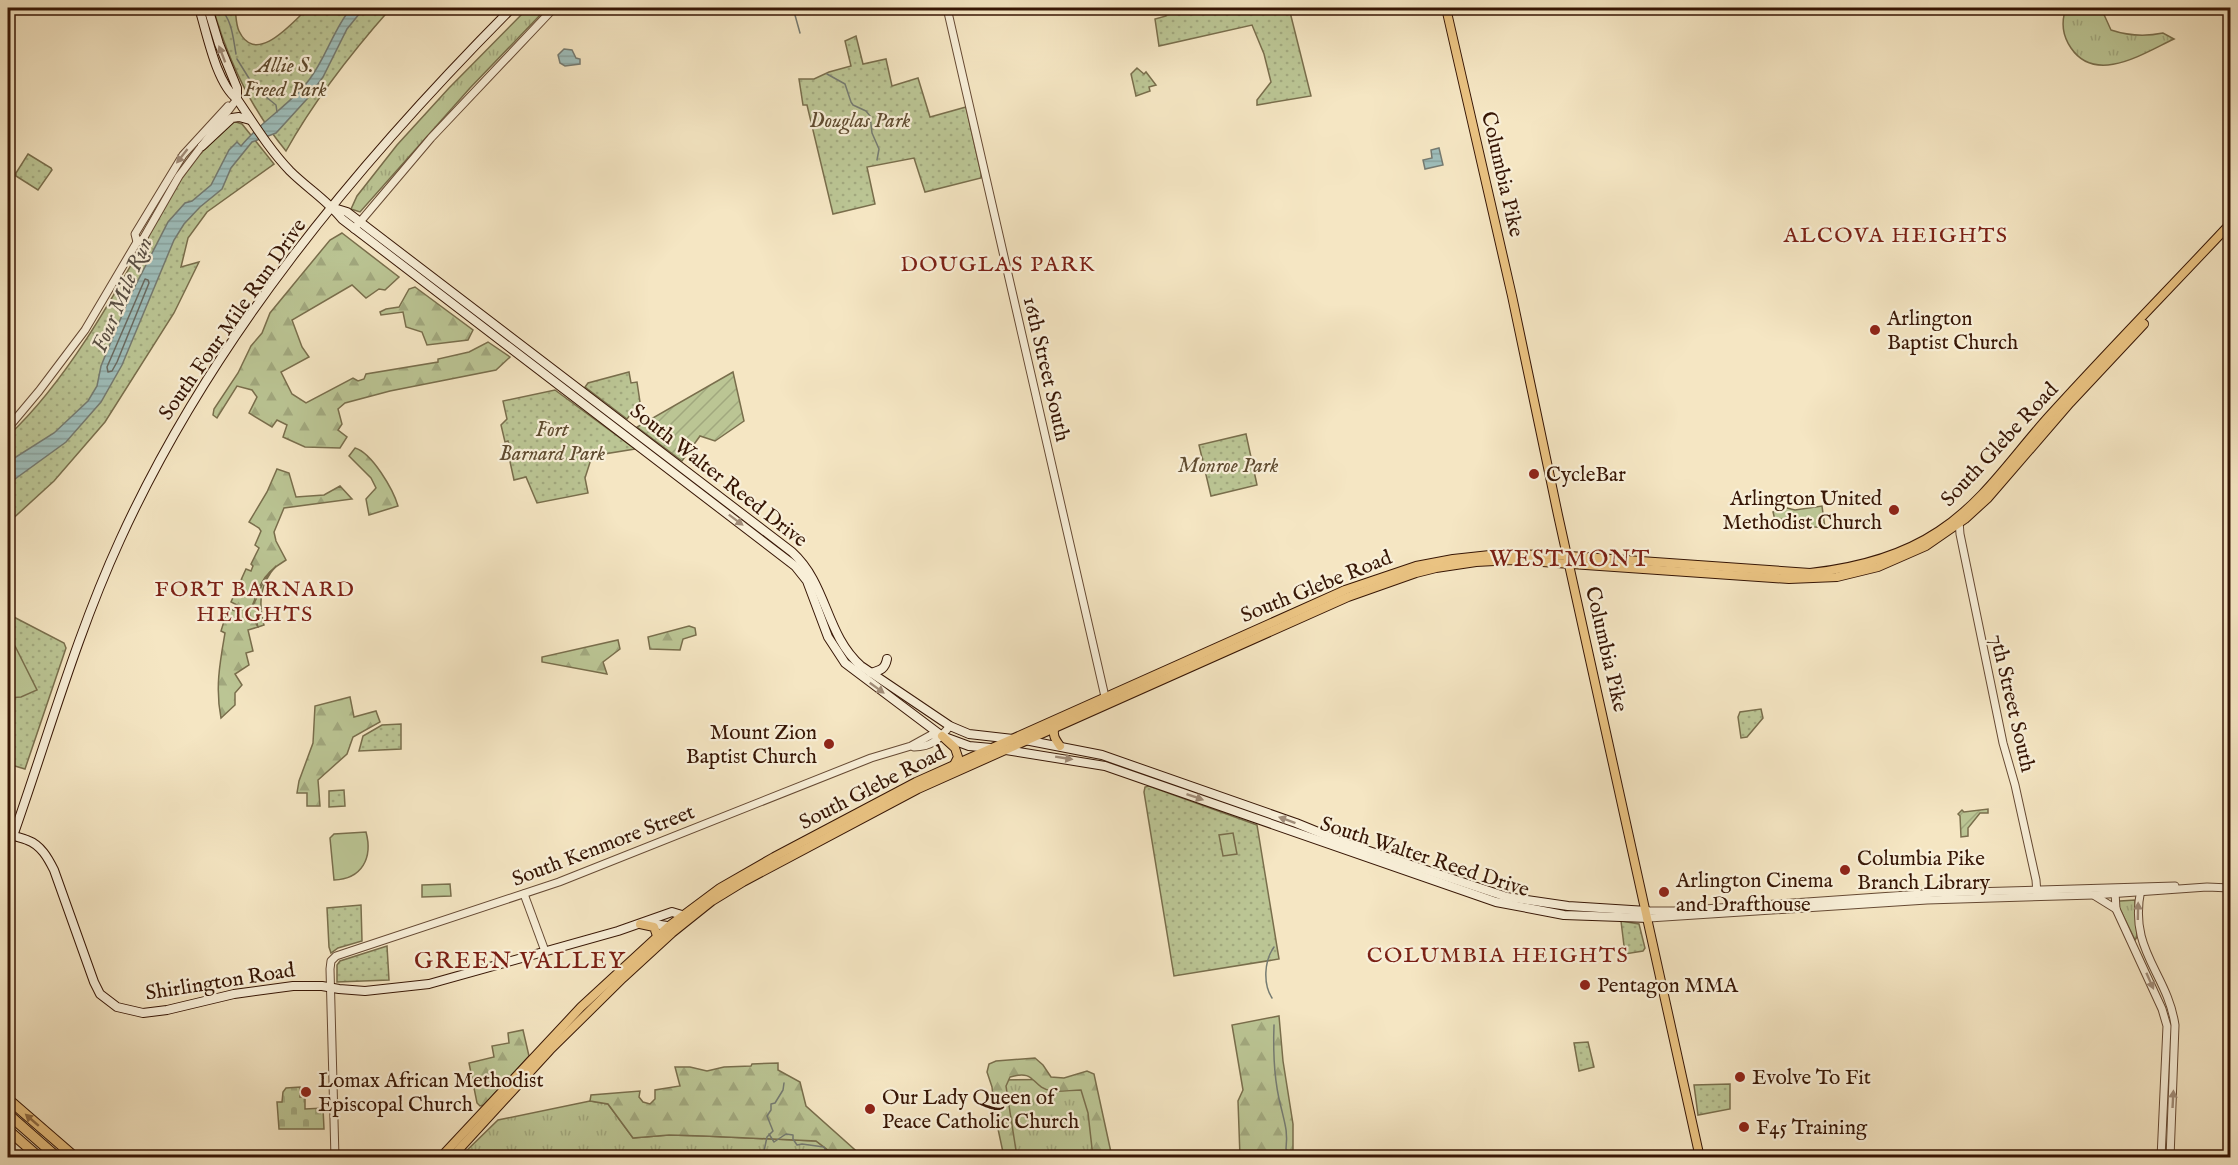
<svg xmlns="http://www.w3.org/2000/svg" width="2238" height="1165" font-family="'IM FELL English',serif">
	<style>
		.grass { fill: url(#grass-tufts); stroke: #796e4c; stroke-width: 1.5 }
		.forest { fill: url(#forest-firs); stroke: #796e4c; stroke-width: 1.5 }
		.cemetery { fill: url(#cemetery-stones); stroke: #796e4c; stroke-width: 1.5 }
		.park { fill: url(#park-dots); stroke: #796e4c; stroke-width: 1.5 }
		.garden { fill: url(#garden-furrows); stroke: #796e4c; stroke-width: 1.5 }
		.pitch { fill: #bbc594; stroke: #796e4c; stroke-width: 1.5 }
		.water { fill: url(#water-rules); stroke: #757b72; stroke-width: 1.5 }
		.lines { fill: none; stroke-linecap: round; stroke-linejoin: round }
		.shore { stroke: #6a6a60; stroke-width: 1.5 }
		.stream { stroke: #757b72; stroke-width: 1.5 }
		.tertiary-casing { stroke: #664a34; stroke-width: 9 }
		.secondary-casing { stroke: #371605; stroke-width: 10 }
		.primary-casing { stroke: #371605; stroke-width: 10 }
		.motorway-casing { stroke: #371605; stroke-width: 11 }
		.tertiary { stroke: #f8efd8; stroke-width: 7 }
		.secondary { stroke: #f8efd8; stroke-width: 8 }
		.primary { stroke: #eac382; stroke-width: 8 }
		.motorway { stroke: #eac382; stroke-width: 9 }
		.oneway { fill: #a18d79 }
		.oneway2 { fill: #906c44 }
		.poi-dot { fill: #8f2418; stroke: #f8efd8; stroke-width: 2 }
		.labels { text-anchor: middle; stroke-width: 4.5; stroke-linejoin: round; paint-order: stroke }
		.park-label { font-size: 21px; font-style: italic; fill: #5f4b30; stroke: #f8efd8 }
		.street-label { font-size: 21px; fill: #371605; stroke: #f8efd8 }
		.poi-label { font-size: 21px; fill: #371605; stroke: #f8efd8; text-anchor: start }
		.neighbourhood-label { font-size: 22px; letter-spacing: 1.5px; fill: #7a1f14; stroke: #f8efd8 }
		.water-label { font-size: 22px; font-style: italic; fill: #5b5145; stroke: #f8efd8 }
		.quarter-label { font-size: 24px; letter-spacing: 1.5px; fill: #7a1f14; stroke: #f8efd8 }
	</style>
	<defs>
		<pattern id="grass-tufts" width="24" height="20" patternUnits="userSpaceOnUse" patternTransform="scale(1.5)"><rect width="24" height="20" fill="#bbc594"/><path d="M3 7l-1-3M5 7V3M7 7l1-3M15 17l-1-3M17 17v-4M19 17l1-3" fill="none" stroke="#a1a87e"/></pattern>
		<pattern id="forest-firs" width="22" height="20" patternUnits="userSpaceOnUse" patternTransform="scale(1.5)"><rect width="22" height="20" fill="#bbc594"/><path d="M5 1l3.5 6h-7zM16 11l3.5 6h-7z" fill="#a1a87e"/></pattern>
		<pattern id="cemetery-stones" width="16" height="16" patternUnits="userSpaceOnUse" patternTransform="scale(1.5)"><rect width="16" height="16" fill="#bbc594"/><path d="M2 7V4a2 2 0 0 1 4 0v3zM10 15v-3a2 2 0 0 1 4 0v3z" fill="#a1a87e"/></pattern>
		<pattern id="park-dots" width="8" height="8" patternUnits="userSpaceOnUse" patternTransform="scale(1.5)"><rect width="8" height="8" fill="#bbc594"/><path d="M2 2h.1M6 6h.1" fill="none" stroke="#a1a87e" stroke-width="1.8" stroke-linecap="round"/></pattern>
		<pattern id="garden-furrows" width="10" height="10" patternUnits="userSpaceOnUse" patternTransform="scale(1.5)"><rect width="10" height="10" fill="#bbc594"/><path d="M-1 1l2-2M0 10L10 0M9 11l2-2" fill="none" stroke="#a1a87e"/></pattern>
		<pattern id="water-rules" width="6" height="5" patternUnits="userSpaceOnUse" patternTransform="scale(1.5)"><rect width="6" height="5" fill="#9ebebb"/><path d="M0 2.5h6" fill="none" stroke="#89a39f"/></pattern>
	</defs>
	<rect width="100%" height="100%" fill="#f5e6c3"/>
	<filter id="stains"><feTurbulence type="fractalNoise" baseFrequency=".00333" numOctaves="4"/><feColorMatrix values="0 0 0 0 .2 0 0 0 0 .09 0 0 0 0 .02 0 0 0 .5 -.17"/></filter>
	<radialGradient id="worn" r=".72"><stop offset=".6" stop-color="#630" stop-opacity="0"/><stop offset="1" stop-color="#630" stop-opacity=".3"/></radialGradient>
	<g class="grass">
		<polygon points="528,8 541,8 544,11 470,88 360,212 351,209 357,196 397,145 449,88"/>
		<path d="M2066,8h35l10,22c18,6 33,7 52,3l11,6c-30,14 -78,46 -103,9 -9,-13 -10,-26 -5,-40z"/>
		<polygon points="2135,900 2137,937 2135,940 2117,903 2120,901"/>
		<polygon points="1091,1079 1108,1157 1011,1157 996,1080"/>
		<polygon points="590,1101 608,1104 633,1138 669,1135 704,1136 816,1141 837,1157 459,1158 498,1120"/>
	</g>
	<g class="forest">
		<polygon points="342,233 399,277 385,290 379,289 366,298 352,285 292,320 302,347 309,357 281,372 292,394 306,403 353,378 358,381 364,379 366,374 438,362 438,359 469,352 488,342 510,357 496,370 390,391 345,403 338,409 342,424 338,430 347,437 340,448 305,447 283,437 287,425 277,420 272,427 249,413 257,397 252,390 237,386 217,418 213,415 214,409 238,373 251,346 262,333 270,313 330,240"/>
		<polygon points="415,287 473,330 468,340 427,345 422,332 406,327 403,312 381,315 380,312 386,309 399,307 409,289"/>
		<path d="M355,448c17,5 38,41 43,58l-29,9 -3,-16 10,-11 -5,-10 -22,-22z"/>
		<path d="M277,469l12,4 7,24 28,-2 16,-9 12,13 -68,9 -10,24 2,9 10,19c-10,6 -20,13 -25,24 -5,9 -6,19 -12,27l9,16 -10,3 5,21 -7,2 3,12 -14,9 7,11 -7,8v12l-14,13c-6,-30 -1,-56 4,-85l-4,-2 7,-23 7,3 2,-6 -6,-3 15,-33 5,2 2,-5 -2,-2 8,-16 -4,-3 6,-14 -2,-3 -10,-6 18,-30z"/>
		<polygon points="1822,506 1825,528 1794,525 1786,519 1775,520 1773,512 1783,507 1795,510"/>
		<polygon points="689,626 695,628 696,635 683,639 680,650 650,649 648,637"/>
		<polygon points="618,640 620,649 603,662 607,674 542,662 542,657"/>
		<polygon points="350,697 354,717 376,711 380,722 353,737 347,754 318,780 320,806 307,806 307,793 297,793 299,781 313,743 315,706"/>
		<polygon points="1279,1016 1283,1061 1293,1124 1293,1157 1240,1157 1238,1101 1243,1090 1232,1025"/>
		<polygon points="523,1030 529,1056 484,1105 480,1106 477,1103 469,1063 494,1057 492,1046 509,1043 508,1033"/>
		<path d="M1035,1058l8,7 8,12 13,1 23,-7 7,3 18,83h-19l-5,-44 -7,-23c-9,0 -20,2 -29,1 -22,-4 -15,-22 -42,-14l-4,9 11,71h-13l-9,-42 -3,-28 -5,-15 2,-8 7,-3z"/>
		<polygon points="778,1063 778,1070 800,1082 806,1106 863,1157 837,1157 816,1141 704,1136 669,1135 633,1138 608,1104 590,1101 591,1095 640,1091 639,1097 643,1102 650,1104 655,1099 655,1090 680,1086 675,1067 690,1067 707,1071 724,1067 751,1066 752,1064"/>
	</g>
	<polygon class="cemetery" points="300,1087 300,1097 305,1097 305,1109 323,1108 324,1129 279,1129 277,1102 282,1102 283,1092 286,1088"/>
	<g class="park">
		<path d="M213,8h22c1,7 1,17 4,23 17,36 54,-9 69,-23h83c-39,44 -76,91 -105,143 -35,-42 -58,-91 -73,-143z"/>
		<polygon points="1154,8 1289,8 1311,96 1257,105 1257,100 1271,82 1264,54 1252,25 1159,46 1155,19 1166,16 1165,10 1154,11"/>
		<polygon points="856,36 863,64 886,59 892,86 918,78 930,117 966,107 981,173 981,178 925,192 914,158 867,167 875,204 833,214 807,105 803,105 799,79 814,79 829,72 851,66 845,41"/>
		<polygon points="1137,68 1144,74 1146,72 1156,85 1149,87 1150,91 1136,96 1131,74"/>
		<path d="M233,121l9,3 32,40 -67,48 -19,26 -7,29 18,-5 -25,51 -69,109 -51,59 -46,42v-87c71,-66 124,-175 173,-259l14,-18z"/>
		<polygon points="28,154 51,168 52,170 38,190 16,176 16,173"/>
		<polygon points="629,372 631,383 637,382 640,402 627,419 585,387 588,383"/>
		<polygon points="555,390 635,449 592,456 585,478 588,493 537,503 526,477 514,480 509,457 513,456 508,441 505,442 501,425 507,419 503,401"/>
		<polygon points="1246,434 1257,485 1211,496 1199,445"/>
		<path d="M276,566c-16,18 -18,36 -12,59l-6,2 -2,-7 -5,-2 -2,-7c13,-16 8,-28 27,-45z"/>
		<polygon points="8,614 64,643 66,648 25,769 8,764"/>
		<polygon points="1761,709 1763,718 1747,737 1741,738 1738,717 1740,712"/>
		<polygon points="401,724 401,749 359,751 363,736 382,725"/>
		<polygon points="1149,786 1257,825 1279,959 1174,976 1144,792 1145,787"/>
		<polygon points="344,790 345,806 329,807 329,791"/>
		<polygon points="361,905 362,941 338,948 331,953 329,947 327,908"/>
		<polygon points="1621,921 1639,924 1645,948 1643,951 1625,954"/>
		<polygon points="387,946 389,980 337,982 337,965 340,961"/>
		<polygon points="1588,1042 1594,1067 1579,1071 1574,1043"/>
		<polygon points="1730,1084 1730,1109 1698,1115 1694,1085"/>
	</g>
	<g class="garden">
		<polygon points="733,372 744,421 715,441 700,436 682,461 637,427"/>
		<polygon points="1988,809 1988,813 1980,813 1968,828 1968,836 1961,837 1960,816 1958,814 1962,810 1964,812"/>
	</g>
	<g class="pitch">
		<polygon points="10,644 15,646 37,690 21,697 8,698 8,646"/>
		<path d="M366,832c7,26 -4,47 -32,48l-4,-42 4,-4z"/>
		<polygon points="1233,833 1237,854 1223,856 1219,835"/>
		<polygon points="450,884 451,896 422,897 422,885"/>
	</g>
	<g class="water">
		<path d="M351,8h13l-17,21 -24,48 -16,22 -31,34 -24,9 -21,26 -9,21 -22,18 -16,17 -10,16 -52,125 -21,37 -35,40 -58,42v-22l46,-29 34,-32 9,-15 4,-20 29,-70 38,-74 17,-19 7,-2 19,-16 18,-35 8,-8 4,4c20,-25 48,-40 68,-66 17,-22 24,-50 42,-72z"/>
		<polygon points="564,49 572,50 576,58 580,59 580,64 565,66 560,63 558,55"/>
		<polygon points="1439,148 1443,165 1425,169 1423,160 1432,158 1431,150"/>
	</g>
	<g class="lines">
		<polygon class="shore" points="145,279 148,280 149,283 117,362 112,371 108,372 107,367"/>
		<g class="stream">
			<path d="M220,8c12,12 13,29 16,46"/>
			<polyline points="793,8 800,33"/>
			<polyline points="237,59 255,88 276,105 277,112"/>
			<polyline points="827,74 845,84 851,102 853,105 866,111 870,116 872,133 879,149 877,160"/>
			<path d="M1272,998c-9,-14 -8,-37 2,-51"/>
			<path d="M1274,1025c-1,27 0,56 7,82 4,17 7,25 5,42l6,9"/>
			<polyline points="769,1134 774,1142 786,1134 793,1135 793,1139 797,1145 802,1144 824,1147 829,1158"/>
			<polyline points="764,1151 767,1137 773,1131 767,1116 771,1110 771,1104 775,1103 783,1090 784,1083"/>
		</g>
		<g class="tertiary-casing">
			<g id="tertiary">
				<polyline points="947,8 1106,701"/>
				<polyline points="354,229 431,138 554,8"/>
				<polyline points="137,242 135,234 183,155 228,106"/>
				<polyline points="8,428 39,391 85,330 137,242 143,239 179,176 237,99"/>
				<polyline points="1959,521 1960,534 2003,743 2015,785 2036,880 2037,894"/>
				<path d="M914,747c18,0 25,-8 36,-21"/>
				<path d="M2141,889c-13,62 26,83 34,136l-5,133"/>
				<polyline points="2115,892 2116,909 2162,1009 2167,1026 2161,1158"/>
				<polyline points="524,894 545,951"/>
				<polyline points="2095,896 2116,909"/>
				<polyline points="1647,911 1675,911 1936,893 2175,886"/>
				<polyline points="1649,918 1927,900 2094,895 2207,887 2230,888"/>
				<polyline points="335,1158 330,969 331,961 336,956 559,882 871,758 911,746 931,735 941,736"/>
			</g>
		</g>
		<g class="secondary-casing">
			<g id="secondary">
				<path d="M199,8c8,25 17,75 38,91 17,25 32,50 53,72 17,17 37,29 52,48l453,347 12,15 21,56 17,26 97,73 27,10 22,2"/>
				<polyline points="208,8 219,44 237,88 237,99"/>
				<polyline points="202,146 232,118 239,117 250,120"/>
				<path d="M334,208l13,4 445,340c36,33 33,82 69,114l89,60 19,8 44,5"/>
				<path d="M871,673c10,-3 14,-4 16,-14"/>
				<polyline points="1025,740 1102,755 1296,823 1345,843 1507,897 1568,906 1647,911"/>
				<polyline points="1006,750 1105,766 1496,902 1564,915 1649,918"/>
				<path d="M8,833c6,4 12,4 19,7 14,5 21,18 27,30l40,112 6,12 17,13 26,6 24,-3 67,-16 59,-8h29l17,3 26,2 64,-7 189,-53 54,-19 10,3 3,4"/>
				<path d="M13,836c35,-99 63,-200 107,-296 92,-202 237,-376 392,-532"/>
				<polyline points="647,923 674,927"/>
			</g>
		</g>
		<g class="primary-casing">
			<g id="primary">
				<polyline points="1446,8 1512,296 1558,515 1700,1158"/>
				<path d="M1055,726c-3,9 0,13 5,20"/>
				<polyline points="942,736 955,748 958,757 954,765"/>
				<polyline points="640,924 654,927 657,936"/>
				<path d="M440,1158l141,-151 88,-81 51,-38 54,-31 142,-75 429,-192 71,-24 37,-7 46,-5 56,1 255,18c46,-5 90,-16 129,-42 46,-30 76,-78 113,-118 58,-64 119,-126 178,-189"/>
				<polyline points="451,1158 550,1050 623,978 672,933 712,901 743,882 918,789 1348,597 1416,573 1436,568 1476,562 1513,560 1789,579 1837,577 1878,567 1926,546 1965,519 1988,498 2070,403 2144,324"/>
			</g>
		</g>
		<g class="motorway-casing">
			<g id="motorway">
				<polyline points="8,1099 76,1158"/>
				<polyline points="8,1114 58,1158"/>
				<polyline points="8,1130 40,1158"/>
				<polyline points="8,1154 12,1158"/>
			</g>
		</g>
		<use href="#tertiary" class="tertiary"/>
		<use href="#secondary" class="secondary"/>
		<use href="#primary" class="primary"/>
		<use href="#motorway" class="motorway"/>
	</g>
	<defs><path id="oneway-solid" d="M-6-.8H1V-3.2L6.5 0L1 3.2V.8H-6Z" transform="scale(1.5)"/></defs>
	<g class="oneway">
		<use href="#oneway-solid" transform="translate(222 54) rotate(-111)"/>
		<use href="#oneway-solid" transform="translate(182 156) rotate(128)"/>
		<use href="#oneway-solid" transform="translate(736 520) rotate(37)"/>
		<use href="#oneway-solid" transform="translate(877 688) rotate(36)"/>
		<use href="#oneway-solid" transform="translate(1064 758) rotate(9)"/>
		<use href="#oneway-solid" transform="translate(1195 797) rotate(19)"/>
		<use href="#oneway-solid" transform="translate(1287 820) rotate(-160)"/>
		<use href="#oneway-solid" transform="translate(2138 911) rotate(-89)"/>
		<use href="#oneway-solid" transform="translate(2150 981) rotate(66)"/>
		<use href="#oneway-solid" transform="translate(2173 1099) rotate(-87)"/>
	</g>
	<use class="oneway2" href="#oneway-solid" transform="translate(32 1120) rotate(-139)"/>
	<g class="poi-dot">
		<circle cx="1875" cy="330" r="6"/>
		<circle cx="1534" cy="474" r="6"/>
		<circle cx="1894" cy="510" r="6"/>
		<circle cx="829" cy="744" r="6"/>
		<circle cx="1845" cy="870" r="6"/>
		<circle cx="1664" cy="892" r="6"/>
		<circle cx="1585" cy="985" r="6"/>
		<circle cx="1740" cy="1077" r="6"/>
		<circle cx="306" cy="1092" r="6"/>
		<circle cx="870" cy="1109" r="6"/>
		<circle cx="1744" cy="1127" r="6"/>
	</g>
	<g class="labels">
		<g class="park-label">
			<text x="285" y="72">Allie S.<tspan x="285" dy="24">Freed Park</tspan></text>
			<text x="860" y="127">Douglas Park</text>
			<text x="552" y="436">Fort<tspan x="552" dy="24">Barnard Park</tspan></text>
			<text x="1228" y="472">Monroe Park</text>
		</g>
		<g class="street-label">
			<text transform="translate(1503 174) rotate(77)" y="7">Columbia Pike</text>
			<text transform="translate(232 319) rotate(-55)" y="7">South Four Mile Run Drive</text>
			<text transform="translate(1047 369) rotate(77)" y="7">16th Street South</text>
			<text transform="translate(1999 444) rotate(-47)" y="7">South Glebe Road</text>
			<text transform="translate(719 475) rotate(38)" y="7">South Walter Reed Drive</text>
			<text transform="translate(1316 586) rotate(-22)" y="7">South Glebe Road</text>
			<text transform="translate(1607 649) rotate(77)" y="7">Columbia Pike</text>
			<text transform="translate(2013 703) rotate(77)" y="7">7th Street South</text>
			<text transform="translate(872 787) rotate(-27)" y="7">South Glebe Road</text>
			<text transform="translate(603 845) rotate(-21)" y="7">South Kenmore Street</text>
			<text transform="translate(1425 856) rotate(18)" y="7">South Walter Reed Drive</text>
			<text transform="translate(220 981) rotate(-9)" y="7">Shirlington Road</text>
		</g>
		<g class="poi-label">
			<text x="1887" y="325">Arlington<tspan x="1887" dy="24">Baptist Church</tspan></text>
			<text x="1546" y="481">CycleBar</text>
			<text x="1882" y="505" text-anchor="end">Arlington United<tspan x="1882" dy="24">Methodist Church</tspan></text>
			<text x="817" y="739" text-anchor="end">Mount Zion<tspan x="817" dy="24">Baptist Church</tspan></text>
			<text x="1857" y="865">Columbia Pike<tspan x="1857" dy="24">Branch Library</tspan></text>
			<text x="1676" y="887">Arlington Cinema<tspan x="1676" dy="24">and Drafthouse</tspan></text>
			<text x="1597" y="992">Pentagon MMA</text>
			<text x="1752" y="1084">Evolve To Fit</text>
			<text x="318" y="1087">Lomax African Methodist<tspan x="318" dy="24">Episcopal Church</tspan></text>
			<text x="882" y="1104">Our Lady Queen of<tspan x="882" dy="24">Peace Catholic Church</tspan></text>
			<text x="1756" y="1134">F45 Training</text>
		</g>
		<g class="neighbourhood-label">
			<text x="1896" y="242">ALCOVA HEIGHTS</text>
			<text x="998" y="271">DOUGLAS PARK</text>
			<text x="255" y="596">FORT BARNARD<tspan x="255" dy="25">HEIGHTS</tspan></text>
			<text x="1498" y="962">COLUMBIA HEIGHTS</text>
		</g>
		<g class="water-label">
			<text transform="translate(121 294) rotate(-67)" y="8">Four Mile Run</text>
		</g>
		<g class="quarter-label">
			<text x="1570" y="566">WESTMONT</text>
			<text x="520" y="968">GREEN VALLEY</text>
		</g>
	</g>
	<rect width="2238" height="1165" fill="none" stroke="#f5e6c3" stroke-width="30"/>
	<rect x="9" y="9" width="2220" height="1147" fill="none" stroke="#371605" stroke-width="3"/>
	<rect x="15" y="15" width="2208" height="1135" fill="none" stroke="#371605" stroke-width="1.5"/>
	<rect width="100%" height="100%" filter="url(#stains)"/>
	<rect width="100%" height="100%" fill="url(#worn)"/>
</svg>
